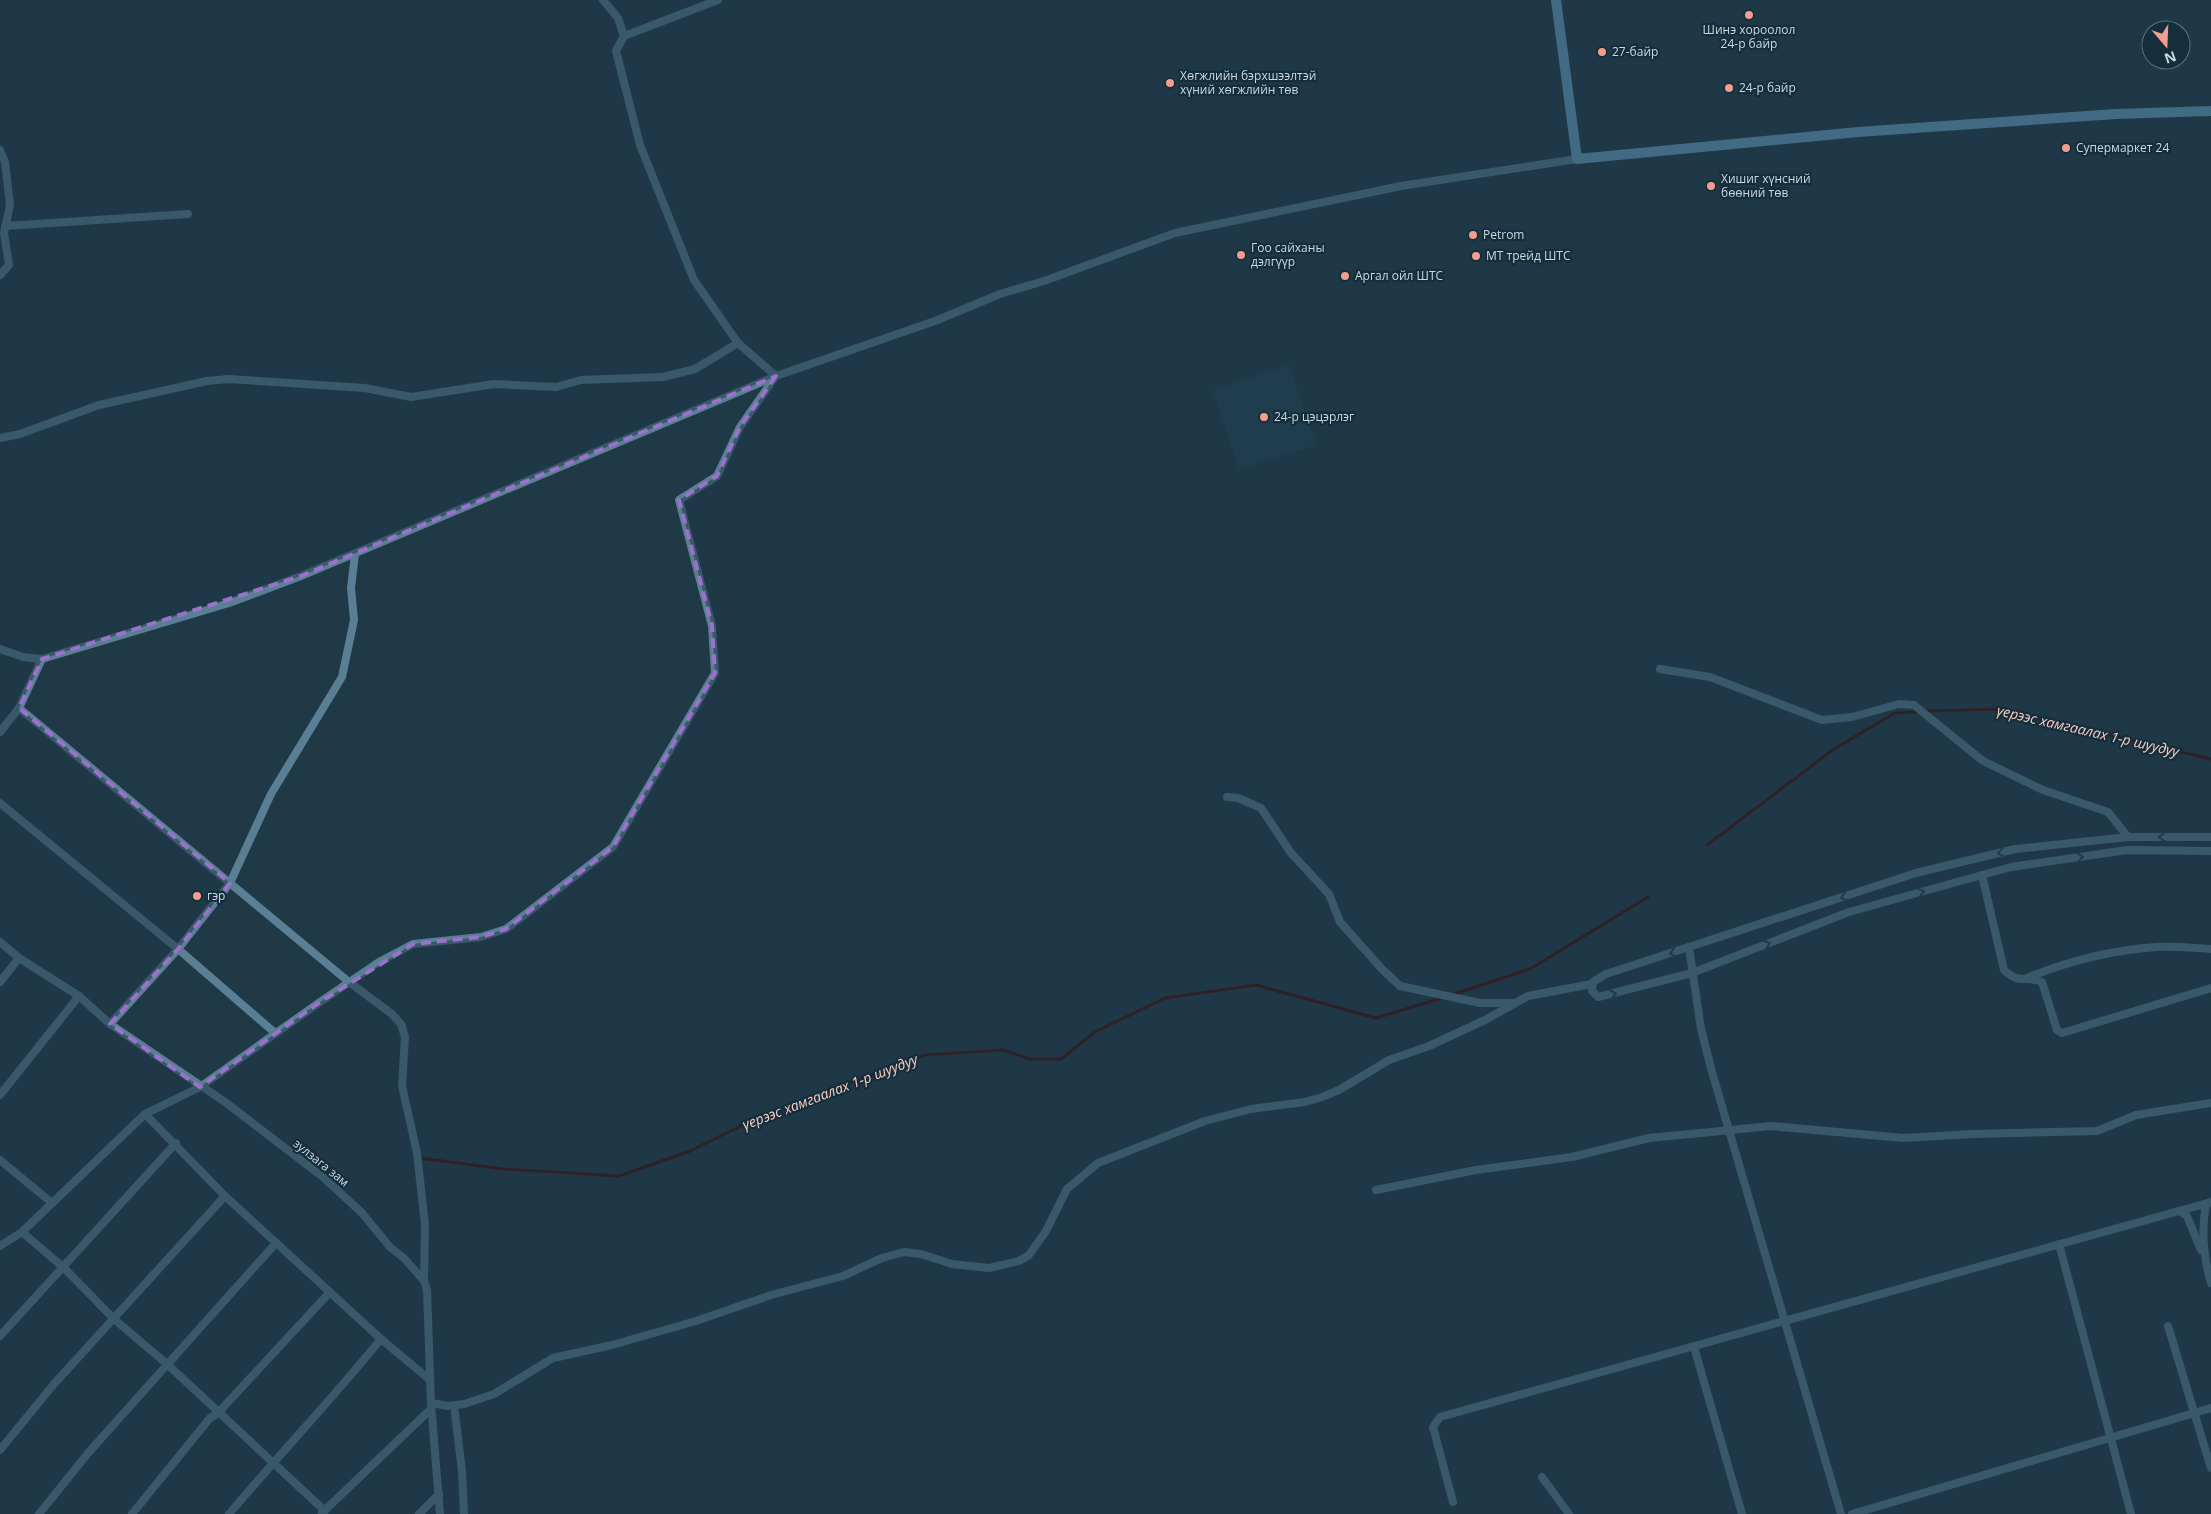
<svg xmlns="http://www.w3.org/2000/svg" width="2211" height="1514" font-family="'Open Sans',sans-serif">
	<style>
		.built { fill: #224456 }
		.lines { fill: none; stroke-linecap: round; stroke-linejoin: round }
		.stream { stroke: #420400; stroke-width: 3 }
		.street { stroke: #5a7f94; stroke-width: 8 }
		.secondary { stroke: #6ba8c9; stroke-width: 10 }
		.oneway { stroke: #223e4e }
		.marked { fill: none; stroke: #9b71cd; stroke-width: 4; stroke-dasharray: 10 6; stroke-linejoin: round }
		.poi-dot { fill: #f49d8c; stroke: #142e3c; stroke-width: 2 }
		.labels { text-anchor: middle; stroke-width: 4.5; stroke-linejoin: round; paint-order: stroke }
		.poi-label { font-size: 12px; fill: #cad9e2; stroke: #142e3c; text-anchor: start }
		.street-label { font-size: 12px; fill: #cad9e2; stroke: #142e3c }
		.water-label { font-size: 14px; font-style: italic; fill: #fdcbc1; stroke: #142e3c }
	</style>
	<rect width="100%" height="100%" fill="#1f3947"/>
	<polygon class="built" points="1289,365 1316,445 1239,469 1213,390"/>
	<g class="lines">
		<g class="stream">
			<polyline points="1925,711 2001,709 2211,759"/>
			<polyline points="1707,845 1834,749 1895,713 1919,712"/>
			<polyline points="1451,995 1530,969 1648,897"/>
			<polyline points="420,1158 503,1169 619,1176 690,1151 759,1117 925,1055 1003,1050 1030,1059 1061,1059 1095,1032 1165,998 1256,985 1376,1018 1442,998"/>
		</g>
		<g class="street">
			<polyline points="603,0 618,18 624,36"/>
			<polyline points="718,0 624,36 616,51 640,145 694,280 738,343"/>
			<polyline points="0,150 5,162 10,205 4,233 9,265 0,275"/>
			<polyline points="5,226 188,214"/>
			<polyline points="0,438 20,434 99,405 207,381 229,379 365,388 411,397 494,384 556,387 581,380 663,377 695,369 738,343 776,376"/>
			<polyline points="0,649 23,657 42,659 229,603 301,576 776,376 935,321 1000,294 1044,281 1175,233 1401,186 1577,159"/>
			<polyline points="1660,669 1710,677 1822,720 1852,717 1899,704 1914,705 1983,761 2043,790 2108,812 2128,837"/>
			<polyline points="19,708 349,982 392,1014 401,1024 405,1037 402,1086 417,1153 425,1225 424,1281"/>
			<polyline points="0,732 19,708 42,659"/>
			<polyline points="1227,797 1238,798 1261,808 1291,853 1329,894 1340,922 1382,969 1400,986 1480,1003 1515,1003"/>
			<polyline points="0,803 178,949 275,1033"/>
			<polyline points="2211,837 2128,837 2015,849 1916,873 1606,974 1593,982 1592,991 1598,997 1692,973 1849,912 2011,867 2127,850 2211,851"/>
			<path d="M1982,875l22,95c15,15 23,5 38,12l15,48 5,3 149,-45"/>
			<polyline points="0,942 19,958 79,996 110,1024 225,1102 323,1177 362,1213 390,1247 405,1259 424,1281 427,1290 431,1403 440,1514"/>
			<polyline points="1689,947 1701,1029 1712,1072 1841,1514"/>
			<path d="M2027,978c41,-17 85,-28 130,-31 18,-1 36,1 54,2"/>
			<polyline points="0,982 19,958"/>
			<polyline points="110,1024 178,949 230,883 271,794 342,677 354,620 351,588 355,554"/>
			<polyline points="0,1095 79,996"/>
			<polyline points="145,1114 225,1196 381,1339 430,1380"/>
			<polyline points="0,1160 52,1203"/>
			<polyline points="1376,1190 1476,1170 1572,1157 1649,1138 1711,1132 1771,1126 1903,1138 1973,1134 2097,1131 2136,1115 2211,1103"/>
			<path d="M2206,1204c-5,27 -3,52 5,79"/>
			<polyline points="2180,1211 2187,1216 2201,1250"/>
			<polyline points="22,1232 64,1268 114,1319 167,1364 325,1511"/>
			<polyline points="2059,1244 2131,1514"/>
			<polyline points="0,1246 22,1232 145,1114 200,1087 320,1002 379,962 413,944 481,937 506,929 613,847 715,673 712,626 679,500 717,476 740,427 775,377"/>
			<polyline points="2168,1326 2211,1468"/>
			<polyline points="0,1336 176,1143"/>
			<polyline points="1694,1347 1742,1514"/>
			<polyline points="431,1403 448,1406 464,1404 494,1394 553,1358 612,1345 696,1321 771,1295 843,1276 882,1258 904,1252 921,1254 952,1264 989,1268 1019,1261 1029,1255 1046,1231 1067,1189 1098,1163 1205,1121 1251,1109 1305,1102 1322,1097 1339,1090 1389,1060 1429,1046 1485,1020 1528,996 1592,984"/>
			<polyline points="454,1405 462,1471 464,1514"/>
			<polyline points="0,1450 54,1384 225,1196"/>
			<polyline points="1542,1477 1569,1514"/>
			<polyline points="1453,1502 1433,1427 1440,1417 2211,1202"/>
			<polyline points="322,1513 431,1409"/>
			<polyline points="39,1514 89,1452 276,1243"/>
			<polyline points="132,1514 210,1418 218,1413 330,1292"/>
			<path d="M229,1514c50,-59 103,-115 152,-175"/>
			<polyline points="419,1514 439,1494"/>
			<polyline points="1852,1514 2211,1408"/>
		</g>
		<polyline class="secondary" points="1556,0 1577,159 1858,132 2116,114 2211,111"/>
	</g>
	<defs><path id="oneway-chevron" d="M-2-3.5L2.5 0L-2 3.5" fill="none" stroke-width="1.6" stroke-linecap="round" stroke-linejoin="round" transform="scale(1.25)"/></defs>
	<g class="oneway">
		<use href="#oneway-chevron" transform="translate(2162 837) rotate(180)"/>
		<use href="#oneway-chevron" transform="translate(2001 853) rotate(167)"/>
		<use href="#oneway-chevron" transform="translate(2080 857) rotate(-8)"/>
		<use href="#oneway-chevron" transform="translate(1921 892) rotate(-16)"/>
		<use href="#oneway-chevron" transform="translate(1844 897) rotate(162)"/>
		<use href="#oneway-chevron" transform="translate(1767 944) rotate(-21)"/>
		<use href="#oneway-chevron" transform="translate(1673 953) rotate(162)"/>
		<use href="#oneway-chevron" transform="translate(1613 994) rotate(-12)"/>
	</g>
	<path d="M0 0H2211V1514H0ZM776,376l-36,51 -23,49 -38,24 33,126 3,47 -102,174 -107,82 -25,8 -68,7 -93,58 -120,85 -90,-63 68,-75 52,-66 -211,-175 23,-49 259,-83z" fill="#1f3947" fill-opacity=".55" fill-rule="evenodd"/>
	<path class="marked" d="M776,376l-36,51 -23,49 -38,24 33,126 3,47 -102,174 -107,82 -25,8 -68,7 -93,58 -120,85 -90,-63 68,-75 52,-66 -211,-175 23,-49 259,-83z"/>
	<g class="poi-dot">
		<circle cx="1749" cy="15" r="5"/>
		<circle cx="1602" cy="52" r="5"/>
		<circle cx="1170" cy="83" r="5"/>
		<circle cx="1729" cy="88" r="5"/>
		<circle cx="2066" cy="148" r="5"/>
		<circle cx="1711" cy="186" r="5"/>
		<circle cx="1473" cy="235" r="5"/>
		<circle cx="1241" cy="255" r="5"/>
		<circle cx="1476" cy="256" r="5"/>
		<circle cx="1345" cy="276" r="5"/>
		<circle cx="1264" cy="417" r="5"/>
		<circle cx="197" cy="896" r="5"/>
	</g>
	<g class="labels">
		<g class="poi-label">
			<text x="1749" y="34" text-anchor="middle">Шинэ хороолол<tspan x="1749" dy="14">24-р байр</tspan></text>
			<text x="1612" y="56">27-байр</text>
			<text x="1180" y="80">Хөгжлийн бэрхшээлтэй<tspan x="1180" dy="14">хүний хөгжлийн төв</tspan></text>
			<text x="1739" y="92">24-р байр</text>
			<text x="2076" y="152">Супермаркет 24</text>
			<text x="1721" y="183">Хишиг хүнсний<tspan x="1721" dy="14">бөөний төв</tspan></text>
			<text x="1483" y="239">Petrom</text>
			<text x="1251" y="252">Гоо сайханы<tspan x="1251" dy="14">дэлгүүр</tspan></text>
			<text x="1486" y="260">МТ трейд ШТС</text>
			<text x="1355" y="280">Аргал ойл ШТС</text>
			<text x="1274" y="421">24-р цэцэрлэг</text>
			<text x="207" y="900">гэр</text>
		</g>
		<g class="street-label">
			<text transform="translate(321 1163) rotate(39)" y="4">зулзага зам</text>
		</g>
		<g class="water-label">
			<text transform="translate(2088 731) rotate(13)" y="5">үерээс хамгаалах 1-р шуудуу</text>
			<text transform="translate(830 1092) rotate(-21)" y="5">үерээс хамгаалах 1-р шуудуу</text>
		</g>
	</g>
	<g transform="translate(2166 45) rotate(161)"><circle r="24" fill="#142e3c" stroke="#5d727e"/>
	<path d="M0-4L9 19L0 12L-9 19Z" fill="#f49d8c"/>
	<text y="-8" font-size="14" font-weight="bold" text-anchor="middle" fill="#cad9e2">N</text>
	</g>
</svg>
